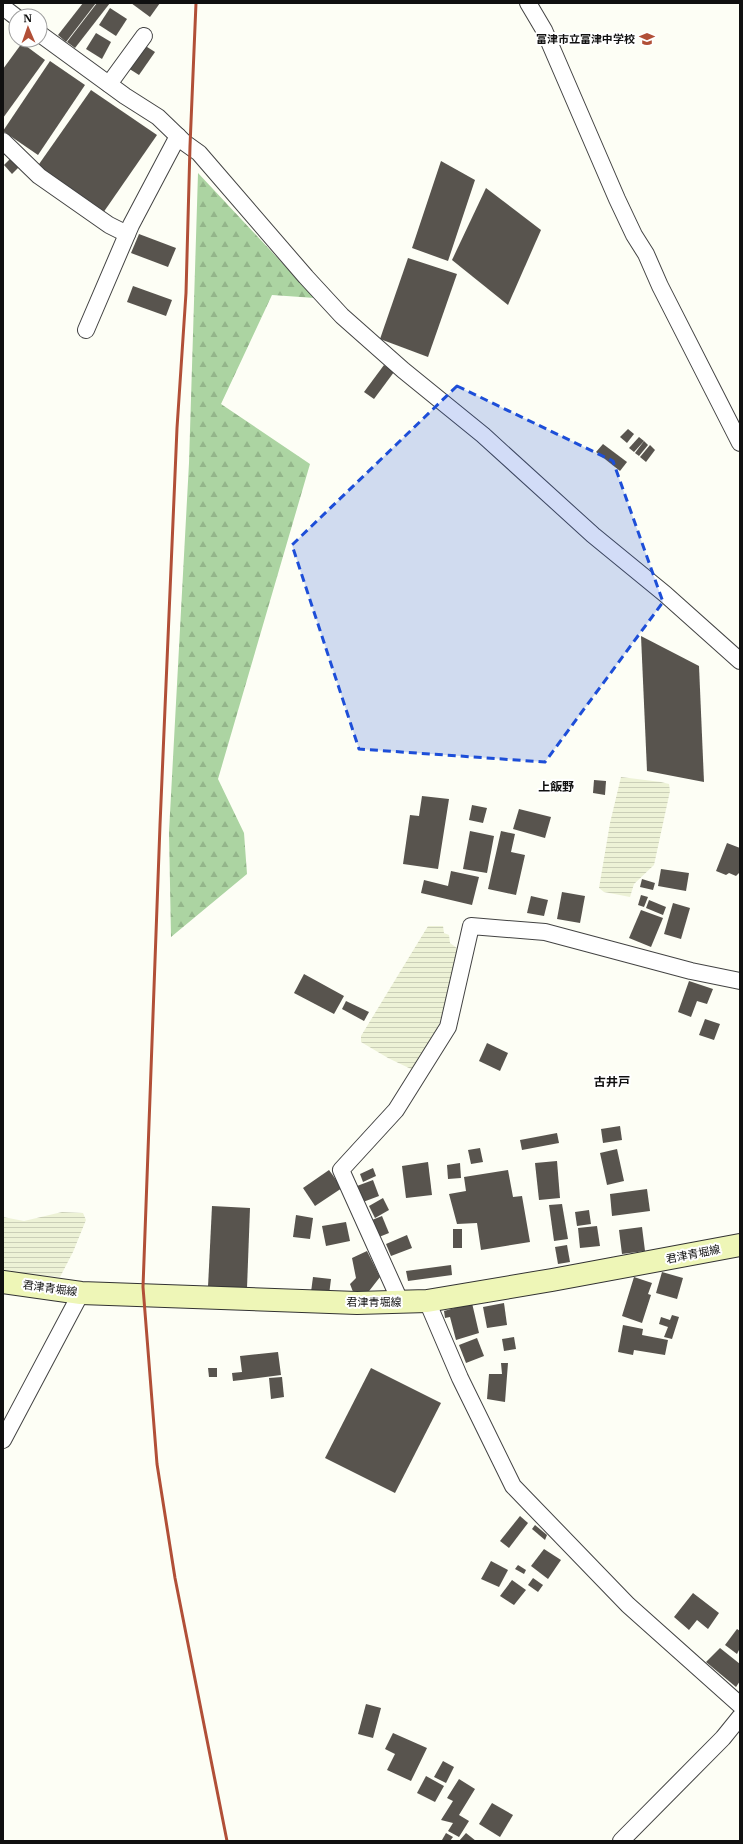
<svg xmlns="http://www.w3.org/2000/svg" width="743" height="1844" font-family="'IBM Plex Serif','Noto Sans JP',serif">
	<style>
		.farmland { fill: url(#farmland-rules) }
		.forest { fill: url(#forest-firs) }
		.building { fill: #58544e }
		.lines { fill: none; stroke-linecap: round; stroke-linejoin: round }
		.street-casing { stroke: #434343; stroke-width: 18 }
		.secondary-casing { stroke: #323232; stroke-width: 24 }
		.street { stroke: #fff; stroke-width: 16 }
		.secondary { stroke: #eef6b7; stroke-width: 22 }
		.rail { stroke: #b14f37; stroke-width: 3 }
		.marked { fill: #1d4ed8; fill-opacity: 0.2; stroke: #1d4ed8; stroke-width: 3; stroke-dasharray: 8 5; stroke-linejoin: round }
		.labels { text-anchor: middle; stroke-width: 4; stroke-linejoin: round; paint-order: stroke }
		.poi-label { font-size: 11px; font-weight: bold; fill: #101010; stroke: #fff; text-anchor: end }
		.street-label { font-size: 11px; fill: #101010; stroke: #fff }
		.neighbourhood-label { font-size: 12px; font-weight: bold; fill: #101010; stroke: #fff }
	</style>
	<defs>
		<pattern id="farmland-rules" width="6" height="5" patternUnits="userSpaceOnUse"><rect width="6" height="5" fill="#edf2d6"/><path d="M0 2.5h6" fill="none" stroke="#caceb7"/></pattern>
		<pattern id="forest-firs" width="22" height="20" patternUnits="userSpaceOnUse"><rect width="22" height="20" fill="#acd4a2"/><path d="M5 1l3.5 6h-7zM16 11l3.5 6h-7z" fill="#93b58a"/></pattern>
	</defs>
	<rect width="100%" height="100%" fill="#fdfef5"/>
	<g class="farmland">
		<polygon points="621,777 661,782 669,784 670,791 654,865 634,884 630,897 604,892 599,888 610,823"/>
		<polygon points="428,926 443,926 444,933 449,935 450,943 457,948 455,982 437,1030 415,1067 411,1069 388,1058 361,1042 361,1036"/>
		<polygon points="62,1212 83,1213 86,1220 73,1252 60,1277 3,1272 3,1217 24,1221"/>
	</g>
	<polygon class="forest" points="198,173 315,298 272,295 221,404 310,464 218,779 244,833 247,874 171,937 169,832 189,463"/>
	<g class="building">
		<polygon points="83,3 96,3 66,42 58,35"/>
		<polygon points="97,3 110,3 75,48 67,42"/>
		<polygon points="131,3 160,3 150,17"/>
		<polygon points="110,8 127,19 116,36 99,25"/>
		<polygon points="96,33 111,42 102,59 86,49"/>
		<polygon points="22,43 45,60 3,118 3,69"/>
		<polygon points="144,45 155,52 139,75 128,68"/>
		<polygon points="50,61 85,85 38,155 3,131"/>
		<polygon points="91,90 157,135 103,213 37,167"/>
		<polygon points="13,156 21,165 12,174 4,165"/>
		<polygon points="441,161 475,180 448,261 412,248"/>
		<polygon points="486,188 541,230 508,305 452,260"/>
		<polygon points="139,234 176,248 168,267 131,253"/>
		<polygon points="408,258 457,274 428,357 380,339"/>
		<polygon points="133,286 172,300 166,316 127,302"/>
		<polygon points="384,365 394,372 374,399 364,392"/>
		<polygon points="628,429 634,434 627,443 620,437"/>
		<polygon points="639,437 644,441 634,452 629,448"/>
		<polygon points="644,441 648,445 639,456 635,453"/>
		<polygon points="603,444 627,462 620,471 596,452"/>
		<polygon points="650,445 655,450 646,462 640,457"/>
		<polygon points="641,636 699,666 704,782 647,771"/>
		<polygon points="594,780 606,781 605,795 593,793"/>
		<polygon points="422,796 449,799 438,869 403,864 410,815 419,816"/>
		<polygon points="472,805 487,808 483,823 469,820"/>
		<polygon points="519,809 551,817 545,838 513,829"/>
		<polygon points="470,831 494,836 487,873 463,869"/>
		<polygon points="501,831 515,834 511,852 525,855 516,895 488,889"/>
		<polygon points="727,843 740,848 740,872 736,876 729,873 726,875 716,871"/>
		<polygon points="661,869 689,873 686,891 658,886"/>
		<polygon points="451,871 479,877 472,905 421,893 424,880 448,886"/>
		<polygon points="642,879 655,883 653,890 640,887"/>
		<polygon points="562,892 585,896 580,923 557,919"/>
		<polygon points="641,895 648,897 644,907 638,905"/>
		<polygon points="531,896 548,900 544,916 527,913"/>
		<polygon points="649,900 666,907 663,915 646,908"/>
		<polygon points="673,903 690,908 681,939 664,934"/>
		<polygon points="641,910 663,918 651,947 629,938"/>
		<polygon points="304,974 344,996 334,1014 294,993"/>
		<polygon points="689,981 713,989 707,1004 697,1001 691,1017 678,1012"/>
		<polygon points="346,1001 369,1012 364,1021 342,1009"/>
		<polygon points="705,1019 720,1024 714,1040 699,1035"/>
		<polygon points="487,1043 508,1053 500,1071 479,1061"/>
		<polygon points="620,1126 622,1140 603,1143 601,1129"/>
		<polygon points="557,1133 559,1143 522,1150 520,1140"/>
		<polygon points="480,1148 483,1162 471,1164 468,1150"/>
		<polygon points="617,1149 624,1181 607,1185 600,1153"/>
		<polygon points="557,1161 560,1198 539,1200 535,1163"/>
		<polygon points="428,1162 432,1195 406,1198 402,1166"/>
		<polygon points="460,1163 461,1178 448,1179 447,1165"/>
		<polygon points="373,1168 376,1176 363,1182 360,1174"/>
		<polygon points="329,1170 342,1188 315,1206 303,1188"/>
		<polygon points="508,1170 513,1197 522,1196 530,1242 481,1250 477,1223 457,1224 449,1194 466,1191 464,1177"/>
		<polygon points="373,1180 379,1196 363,1202 357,1186"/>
		<polygon points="647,1189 650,1211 612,1216 610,1194"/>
		<polygon points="383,1198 389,1210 375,1218 369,1206"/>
		<polygon points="562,1204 568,1239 554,1241 549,1205"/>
		<polygon points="212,1206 250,1208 247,1288 208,1287"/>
		<polygon points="589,1210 591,1224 577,1226 575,1212"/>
		<polygon points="296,1215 313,1218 310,1239 293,1237"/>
		<polygon points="382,1216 389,1233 379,1237 372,1220"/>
		<polygon points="346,1222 350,1241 326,1246 322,1226"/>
		<polygon points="597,1226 600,1246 580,1248 578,1228"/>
		<polygon points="642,1227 645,1251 622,1254 619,1230"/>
		<rect x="453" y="1229" width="9" height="19"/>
		<polygon points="407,1235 412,1248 391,1256 386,1244"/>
		<polygon points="567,1245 570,1262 558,1264 555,1247"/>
		<polygon points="367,1251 380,1277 366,1295 355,1297 350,1284 356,1278 352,1258"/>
		<polygon points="451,1265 452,1275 408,1281 406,1271"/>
		<polygon points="662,1272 683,1278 677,1299 656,1293"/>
		<polygon points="313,1277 331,1279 329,1295 311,1292"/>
		<polygon points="634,1277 652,1283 648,1294 651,1295 642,1323 622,1316"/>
		<polygon points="472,1303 479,1333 456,1340 450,1317 445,1318 444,1311"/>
		<polygon points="504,1303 507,1325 487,1328 483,1307"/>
		<polygon points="672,1315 679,1317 672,1339 664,1337 668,1327 659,1324 661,1317 670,1320"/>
		<polygon points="623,1325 643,1329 642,1335 668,1340 665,1355 634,1350 633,1355 618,1352"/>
		<polygon points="514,1337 516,1349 504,1351 502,1339"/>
		<polygon points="477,1338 484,1356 466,1363 459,1345"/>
		<polygon points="278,1352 281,1375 233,1381 232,1373 242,1372 240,1356"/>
		<polygon points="501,1363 508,1363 505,1402 487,1399 489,1374 502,1374"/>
		<polygon points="208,1368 217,1368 217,1377 209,1377"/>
		<polygon points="371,1368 441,1403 395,1493 325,1458"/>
		<polygon points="282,1377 284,1397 271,1399 269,1378"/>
		<polygon points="520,1516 528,1523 509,1548 500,1541"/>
		<polygon points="535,1525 547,1535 545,1540 532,1529"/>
		<polygon points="544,1549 561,1560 548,1579 531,1566"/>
		<polygon points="491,1561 508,1570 499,1587 481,1579"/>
		<polygon points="518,1565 526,1570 524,1574 515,1569"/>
		<polygon points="533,1578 543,1585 538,1592 528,1585"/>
		<polygon points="512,1580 526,1590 514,1605 500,1596"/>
		<polygon points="693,1593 719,1613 708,1629 697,1620 689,1630 674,1617"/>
		<polygon points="737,1629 740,1631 740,1648 737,1654 725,1645"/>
		<polygon points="720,1648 740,1664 740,1681 736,1687 706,1662"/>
		<polygon points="366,1704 381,1708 373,1738 358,1734"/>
		<polygon points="393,1733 427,1748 411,1781 387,1770 395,1754 385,1749"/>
		<polygon points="443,1761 454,1767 446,1783 434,1777"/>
		<polygon points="426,1776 444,1786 435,1802 417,1793"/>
		<polygon points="459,1779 475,1789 459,1815 469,1821 459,1837 448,1831 453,1823 441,1820 453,1801 447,1798"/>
		<polygon points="492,1803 513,1815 500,1837 479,1824"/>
		<polygon points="446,1833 453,1837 450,1841 442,1840"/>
		<polygon points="466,1833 476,1841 459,1841"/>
	</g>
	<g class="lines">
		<g class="street-casing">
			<g id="street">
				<polyline points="528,3 544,30 617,199 634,235 646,254 660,286 740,443"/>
				<polyline points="3,7 16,17"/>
				<polyline points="40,34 125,96 158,117 185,143 199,153 306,277 342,316 403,370 483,435 593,535 665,594 740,661"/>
				<polyline points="109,84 144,36"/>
				<polyline points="3,141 39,176 109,225 127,234"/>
				<polyline points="86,330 131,225 178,136"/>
				<polyline points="427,1301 460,1378 513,1486 628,1605 740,1705"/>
				<polyline points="401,1303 341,1170 396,1110 448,1027 471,926 545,932 691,971 740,981"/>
				<polyline points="3,1440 81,1293"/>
				<polyline points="621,1841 723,1738 740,1717"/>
			</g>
		</g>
		<g class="secondary-casing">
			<polyline id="secondary" points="3,1282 81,1293 357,1303 427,1301 552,1280 740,1245"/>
		</g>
		<use href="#street" class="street"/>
		<use href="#secondary" class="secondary"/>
		<polyline class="rail" points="196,3 190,146 186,293 177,428 160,825 143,1287 157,1464 175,1578 227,1841"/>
	</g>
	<path class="marked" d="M457,386l156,75 50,141 -118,160 -186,-13 -67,-204z"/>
	<defs>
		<g id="school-bare" transform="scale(1.2)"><path d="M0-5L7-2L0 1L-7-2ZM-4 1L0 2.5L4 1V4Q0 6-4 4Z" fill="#b14f37" stroke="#fff" stroke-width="2.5" paint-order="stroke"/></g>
	</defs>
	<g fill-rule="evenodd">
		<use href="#school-bare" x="647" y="39"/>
	</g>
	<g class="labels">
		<g class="poi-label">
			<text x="635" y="43">富津市立富津中学校</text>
		</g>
		<g class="street-label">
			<text transform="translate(693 1254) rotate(-11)" y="4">君津青堀線</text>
			<text transform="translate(50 1288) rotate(8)" y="4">君津青堀線</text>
			<text x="374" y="1306">君津青堀線</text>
		</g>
		<g class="neighbourhood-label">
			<text x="556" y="791">上飯野</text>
			<text x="612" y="1086">古井戸</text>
		</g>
	</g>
	<rect width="743" height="1844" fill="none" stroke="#101010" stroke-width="8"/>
	<g transform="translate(28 28) rotate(358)"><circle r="19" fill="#ffffff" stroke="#9f9f9f"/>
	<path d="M0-3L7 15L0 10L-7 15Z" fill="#b14f37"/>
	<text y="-6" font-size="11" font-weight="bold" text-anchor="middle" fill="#101010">N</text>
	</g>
</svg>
